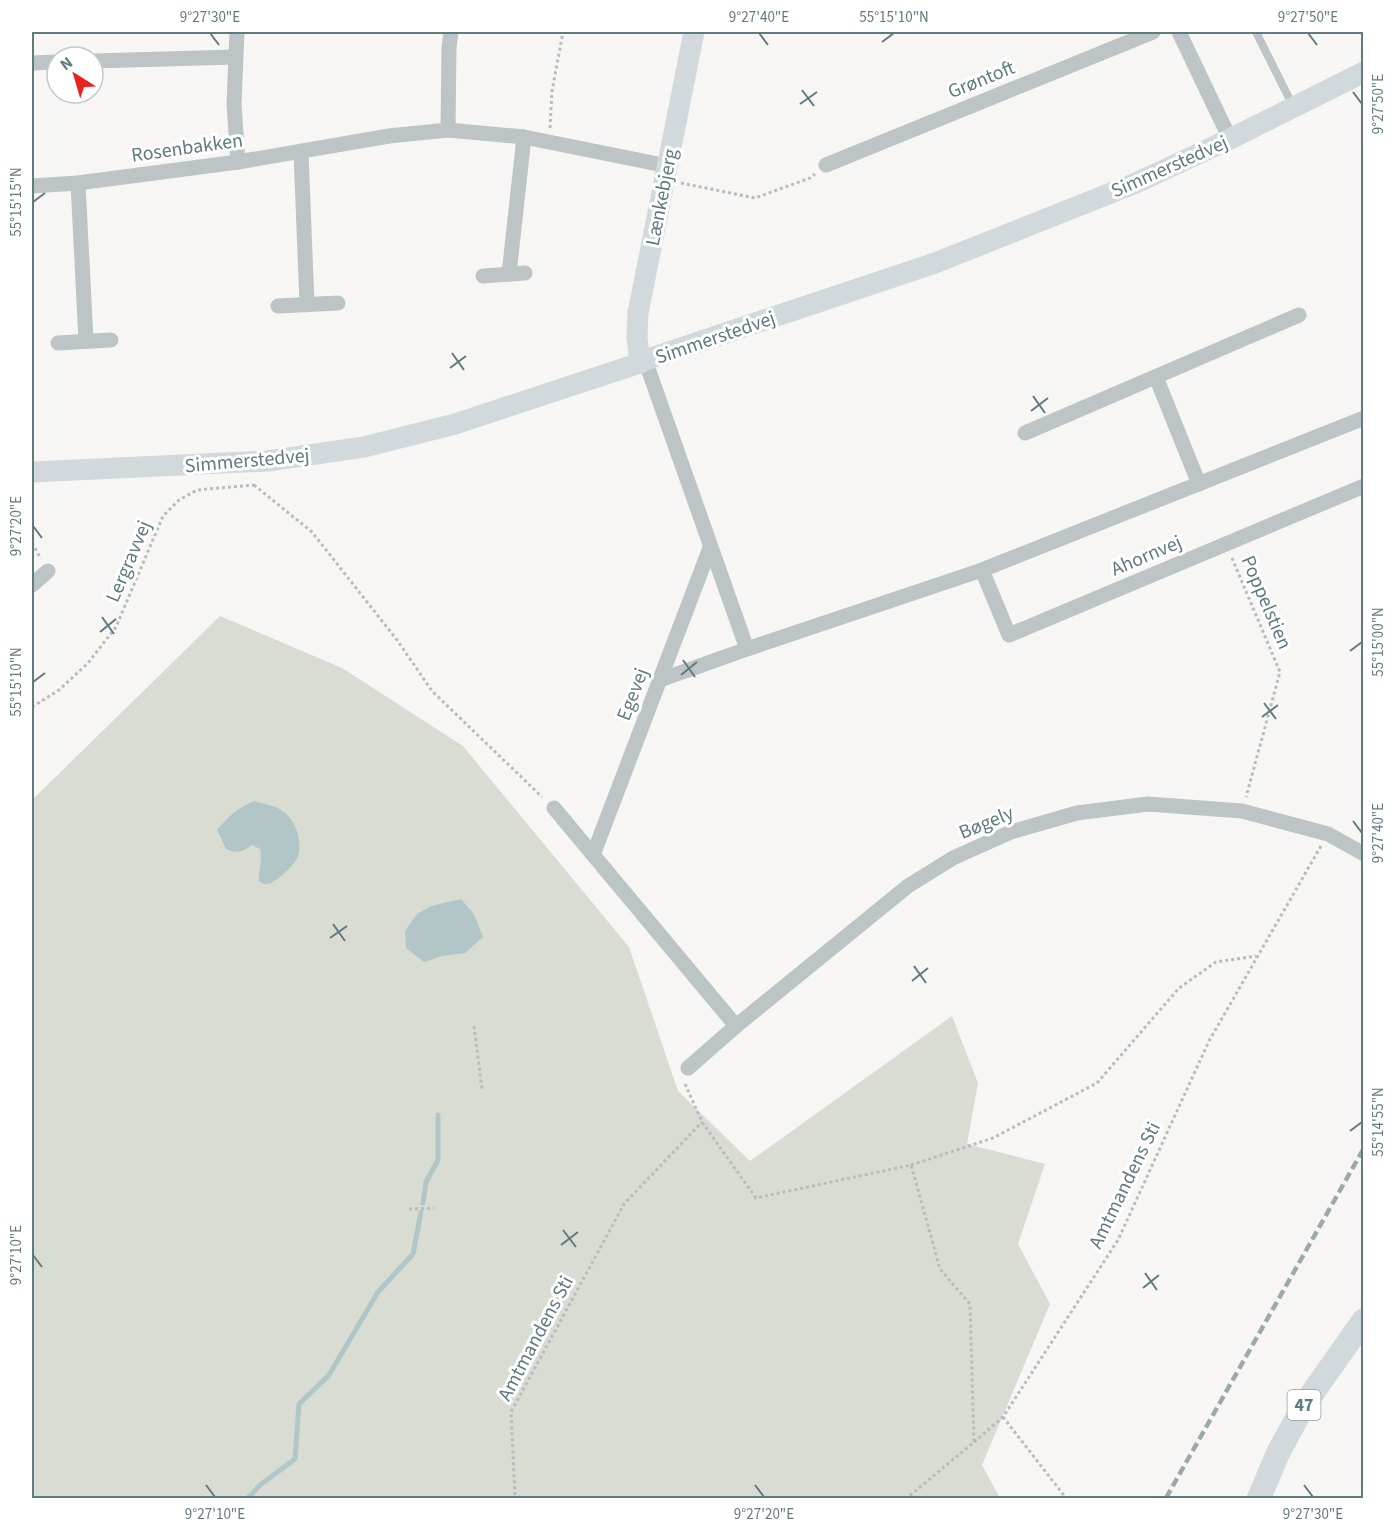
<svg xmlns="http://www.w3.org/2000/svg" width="1395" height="1530" font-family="'Source Sans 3',sans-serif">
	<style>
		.green { fill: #d8dcd3 }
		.water { fill: #b3c6c7 }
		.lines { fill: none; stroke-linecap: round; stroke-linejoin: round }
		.stream { stroke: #b3c6c7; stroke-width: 5 }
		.path { stroke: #b7bdbe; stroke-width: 3; stroke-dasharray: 3 3; stroke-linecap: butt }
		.lane { stroke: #bdc4c6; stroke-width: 8 }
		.street { stroke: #bdc4c6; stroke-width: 15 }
		.secondary { stroke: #d2d9dc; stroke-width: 21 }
		.primary { stroke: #d2d9dc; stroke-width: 24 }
		.rail { stroke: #9ca8ab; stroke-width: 4.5; stroke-dasharray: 9 4.5; stroke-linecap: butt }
		.ticks { fill: none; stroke: #617a80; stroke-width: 2 }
		.labels { text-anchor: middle; stroke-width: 6; stroke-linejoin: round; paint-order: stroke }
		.shield { fill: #fff; stroke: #90a2a6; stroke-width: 1.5 }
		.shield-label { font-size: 18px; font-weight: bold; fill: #617a80 }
		.street-label { font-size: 20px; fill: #617a80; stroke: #fff }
		.neatline { fill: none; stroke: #617a80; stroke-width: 2 }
		.ticks-label { font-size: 15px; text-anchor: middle; fill: #617a80 }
	</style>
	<rect width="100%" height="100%" fill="#f7f6f4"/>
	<polygon class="green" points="220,616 342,668 463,746 629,947 678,1091 750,1161 952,1016 978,1083 967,1144 1045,1164 1018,1244 1050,1304 982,1465 1000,1498 32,1498 32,800"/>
	<g class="water">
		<path d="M254,801c9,3 20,4 27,9 14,8 22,31 17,46 -2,8 -23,28 -31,28 -3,1 -5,-1 -8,-3 -1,-12 4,-20 1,-32l-8,-4c-9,7 -16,9 -26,4l-9,-19c13,-15 19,-21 37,-29z"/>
		<polygon points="461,899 474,914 483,937 465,953 442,956 424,962 406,948 405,931 417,914 431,906"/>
	</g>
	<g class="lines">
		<g class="stream">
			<polyline points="423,1203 426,1182 438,1160 438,1115"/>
			<polyline points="248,1498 260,1485 295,1459 299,1404 329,1375 378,1292 413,1254 421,1212"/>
		</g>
		<g class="path">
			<polyline points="550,128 552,91 563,32"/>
			<polyline points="681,183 755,198 810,178 815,174"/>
			<polyline points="254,485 312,532 397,640 432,691 542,797"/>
			<polyline points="32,543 41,559"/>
			<polyline points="1232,558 1280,672 1246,797"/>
			<polyline points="32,707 59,690 88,663 116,627 163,516 179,500 197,490 254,485 255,483"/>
			<polyline points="474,1026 482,1089"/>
			<polyline points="685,1084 702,1122 756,1198 911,1165 940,1269 970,1304 974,1442 907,1498"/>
			<polyline points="911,1165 993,1138 1097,1083 1179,988 1216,962 1256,956"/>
			<polyline points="409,1209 434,1208"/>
			<polyline points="1003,1417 1066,1498"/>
			<polyline points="974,1442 1003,1417 1118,1240 1209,1041 1321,846"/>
			<polyline points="521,1498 515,1494 511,1412 624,1204 702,1122"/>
		</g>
		<polyline class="lane" points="1256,32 1293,106"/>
		<g class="street">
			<polyline points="237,32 234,104 238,162"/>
			<polyline points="1179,32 1230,139"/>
			<polyline points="93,61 235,57"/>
			<polyline points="32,63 57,62"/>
			<polyline points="448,130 449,47 451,32"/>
			<polyline points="301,152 307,305"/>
			<polyline points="826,165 1153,32"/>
			<polyline points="78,183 86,341"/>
			<polyline points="32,186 78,183 238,162 389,136 448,130 524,137 668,166"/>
			<polyline points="509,274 524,137"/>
			<polyline points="483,276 525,273"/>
			<polyline points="278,306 338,303"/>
			<polyline points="58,343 111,340"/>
			<polyline points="645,360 747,649"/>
			<polyline points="1156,377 1199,484"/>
			<polyline points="1025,433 1299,315"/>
			<polyline points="982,570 1009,635 1364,486"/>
			<polyline points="32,585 48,571"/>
			<polyline points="660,680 747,649 982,570 1364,418"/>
			<polyline points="554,808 736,1026"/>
			<polyline points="593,855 710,548"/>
			<polyline points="688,1068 736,1026 908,886 953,858 1011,832 1077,813 1148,804 1242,811 1328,834 1364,854"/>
		</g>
		<g class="secondary">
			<polyline points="640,363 637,337 638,313 694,32"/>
			<polyline points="32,472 268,461 364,447 455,424 640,363 645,360 935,263 1136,183 1230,139 1364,72"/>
		</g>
		<polyline class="primary" points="1259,1498 1278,1453 1304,1405 1364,1320"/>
		<polyline class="rail" points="1166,1498 1364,1148"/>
	</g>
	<path class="ticks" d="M210,33l9,12M759,33l9,12M1308,33l9,12M882,42l12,-9M802,90l12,16M1353,92l9,12M800,104l17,-12M33,202l12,-9M452,353l12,17M450,368l16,-12M1033,396l12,17M1031,411l17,-13M33,526l9,12M102,617l12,17M100,632l16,-13M1350,651l12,-9M683,660l12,17M681,675l16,-13M33,682l12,-9M1264,703l12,16M1262,717l16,-12M1353,821l9,12M333,924l12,17M330,938l17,-12M914,966l12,17M912,981l16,-13M1350,1131l12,-9M563,1230l13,17M561,1245l17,-13M33,1255l9,12M1145,1273l12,17M1143,1288l16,-13M206,1485l9,12M755,1485l9,12M1304,1485l9,12"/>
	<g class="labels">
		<rect class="shield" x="1287.5" y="1390" width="33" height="30" rx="4.5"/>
		<g class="shield-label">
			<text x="1304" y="1411">47</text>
		</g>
		<g class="street-label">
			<text transform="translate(981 79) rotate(-22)" y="7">Grøntoft</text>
			<text transform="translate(187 147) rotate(-8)" y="7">Rosenbakken</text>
			<text transform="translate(1169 166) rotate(-24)" y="7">Simmerstedvej</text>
			<text transform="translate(661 197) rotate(-79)" y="7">Lænkebjerg</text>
			<text transform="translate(715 337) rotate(-19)" y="7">Simmerstedvej</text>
			<text transform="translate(247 460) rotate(-5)" y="7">Simmerstedvej</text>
			<text transform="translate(1146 555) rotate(-23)" y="7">Ahornvej</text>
			<text transform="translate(128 561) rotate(-67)" y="7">Lergravvej</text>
			<text transform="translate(1267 602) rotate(67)" y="7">Poppelstien</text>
			<text transform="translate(632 694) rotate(-69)" y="7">Egevej</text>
			<text transform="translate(986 822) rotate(-22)" y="7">Bøgely</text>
			<text transform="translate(1124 1185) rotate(-64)" y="7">Amtmandens Sti</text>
			<text transform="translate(535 1338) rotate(-62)" y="7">Amtmandens Sti</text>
		</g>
	</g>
	<rect width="1395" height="1530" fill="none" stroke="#ffffff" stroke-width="66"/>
	<g transform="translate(75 75) rotate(323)"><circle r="28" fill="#ffffff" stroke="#c0cacc" stroke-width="1.5"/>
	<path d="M0-4.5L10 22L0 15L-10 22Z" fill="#eb2022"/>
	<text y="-9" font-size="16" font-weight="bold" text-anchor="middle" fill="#617a80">N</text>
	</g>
	<rect x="33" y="33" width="1329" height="1464" class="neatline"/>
	<g class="ticks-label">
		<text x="210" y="22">9°27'30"E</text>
		<text x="759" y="22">9°27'40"E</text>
		<text x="894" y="22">55°15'10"N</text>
		<text x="1308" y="22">9°27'50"E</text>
		<text transform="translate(1378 104) rotate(-90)" y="5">9°27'50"E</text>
		<text transform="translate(16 202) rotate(-90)" y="5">55°15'15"N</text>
		<text transform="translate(16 526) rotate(-90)" y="5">9°27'20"E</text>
		<text transform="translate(1378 642) rotate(-90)" y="5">55°15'00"N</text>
		<text transform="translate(16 682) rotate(-90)" y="5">55°15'10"N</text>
		<text transform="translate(1378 833) rotate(-90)" y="5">9°27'40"E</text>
		<text transform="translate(1378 1122) rotate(-90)" y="5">55°14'55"N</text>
		<text transform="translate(16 1255) rotate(-90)" y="5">9°27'10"E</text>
		<text x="215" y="1519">9°27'10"E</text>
		<text x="764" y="1519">9°27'20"E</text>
		<text x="1313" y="1519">9°27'30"E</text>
	</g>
</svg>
